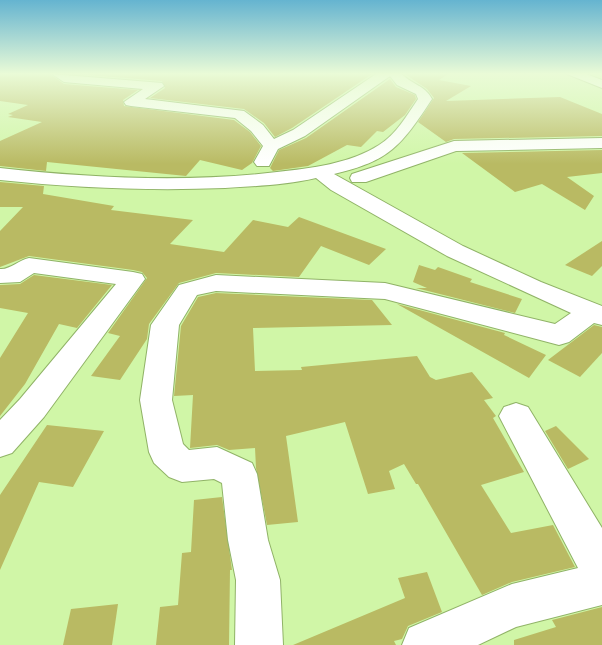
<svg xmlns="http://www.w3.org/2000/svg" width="602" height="645" font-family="Merriweather,serif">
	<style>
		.building { fill: #b9ba63 }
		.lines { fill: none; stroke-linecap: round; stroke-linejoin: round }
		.minor-casing { stroke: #90b367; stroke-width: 2 }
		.minor { fill: #fff; fill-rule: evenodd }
	</style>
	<rect width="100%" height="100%" fill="#d0f6a7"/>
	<g class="building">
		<polygon points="0,74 50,74 64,84 138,90 123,100 124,106 234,120 250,132 261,146 252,163 242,170 200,160 186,176 47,162 46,171 0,166 0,141 42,122 8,117 13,115 8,114 28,105 0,101"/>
		<polygon points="77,74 372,74 292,128 275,137 264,123 244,109 150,98 165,88 162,81"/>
		<polygon points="405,74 448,74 439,80 471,86 446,101 560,97 602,114 602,136 454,139 446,142 418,122 434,98 427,89"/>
		<polygon points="390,79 396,87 415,95 416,99 405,115 383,132 377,131 361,147 347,145 308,166 273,171 270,168 279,150 306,138"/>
		<polygon points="602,150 602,173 567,177 594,196 585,210 542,184 515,192 462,153"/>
		<polygon points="0,182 44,186 43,194 114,206 111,210 193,220 170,244 224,252 253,220 288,227 299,217 386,249 369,265 321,246 299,277 216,273 179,283 149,324 147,339 120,380 91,376 120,336 108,333 147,278 142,272 133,270 29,256 0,267 0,231 23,207 0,207"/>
		<polygon points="602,241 602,266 592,276 565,265"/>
		<polygon points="419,265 435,270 438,267 472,279 470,282 522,299 515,313 416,288 427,288 413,282"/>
		<polygon points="34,275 112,285 77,328 59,324 25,384 0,416 0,358 28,313 0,308 0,285 20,284"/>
		<polygon points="216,293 372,300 392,325 253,328 255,371 302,370 301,367 417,356 430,377 436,380 472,372 493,398 484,400 496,416 493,418 524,472 481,485 511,533 553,525 575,567 512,582 482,595 418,484 416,484 404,464 389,471 395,489 368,494 345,422 286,436 298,522 267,525 256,468 255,448 229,450 217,445 190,448 193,395 174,396 181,326 198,297"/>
		<polygon points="397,304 505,333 504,335 546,355 529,378"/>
		<polygon points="594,325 602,327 602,353 580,377 548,360"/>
		<polygon points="47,425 104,431 73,487 39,482 0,570 0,495"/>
		<polygon points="556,426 589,459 568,469 545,431"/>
		<polygon points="222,497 232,570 230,570 229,645 156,645 160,607 178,605 182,553 191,552 194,500"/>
		<polygon points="427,572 442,612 408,626 402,639 394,641 396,645 293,645 405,598 398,578"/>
		<polygon points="118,604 112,645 63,645 71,609"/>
		<polygon points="602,607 602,645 514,645 514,640 556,627 552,620"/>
	</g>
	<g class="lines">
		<g class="minor-casing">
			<g id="minor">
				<path d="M52,74l110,9 2,3 -19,13 99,12 19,14 11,14 19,-9 83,-56h26c10,11 23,11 30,25 -31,47 -42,62 -98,75l129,72 78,36 61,24v19l-8,-2 -25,19 -10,3 -174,-46 -169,-8 -19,4 -18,30 -7,75 11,44 6,6 28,-3 35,16 5,11 11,66 12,40 3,65h-48l1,-65 -8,-40 -6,-57 -8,-4 -32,3 -13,-5 -15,-14 -5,-11 -9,-52 11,-75 28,-40 37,-10 169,8 170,41 16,-11 -124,-57 -116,-66 -15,-12c-29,7 -61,8 -91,10 -75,3 -150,0 -225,-8v-12c91,10 186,15 277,4 35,-4 72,-8 102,-27 17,-10 28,-30 39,-46l-2,-5 -19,-9 -7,-9 -85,60 -27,13 -9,17h-12l-3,-4 9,-16 -12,-15 -16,-13 -104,-12 -5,-1 -2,-3 19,-13 -79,-7z"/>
				<polygon points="567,74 586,74 602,80 602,88"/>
				<polygon points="602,138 602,148 456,151 366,182 352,182 350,178 352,174 454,141"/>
				<path d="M29,258l104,14 9,2 3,5 -101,138 -32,36 -12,4v-37l20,-21 96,-115 -82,-11 -14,9 -20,1v-14c10,1 19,-9 29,-11z"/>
				<polygon points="516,403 528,407 602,528 602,605 516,627 478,645 402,645 409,628 512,584 578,568 499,416 504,407"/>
			</g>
		</g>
		<use href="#minor" class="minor"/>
	</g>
	<linearGradient id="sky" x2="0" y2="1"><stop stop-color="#65b4d0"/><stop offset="0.45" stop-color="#eafbd7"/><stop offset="1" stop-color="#eafbd7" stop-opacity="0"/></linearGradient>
	<rect width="602" height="164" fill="url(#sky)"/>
</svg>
